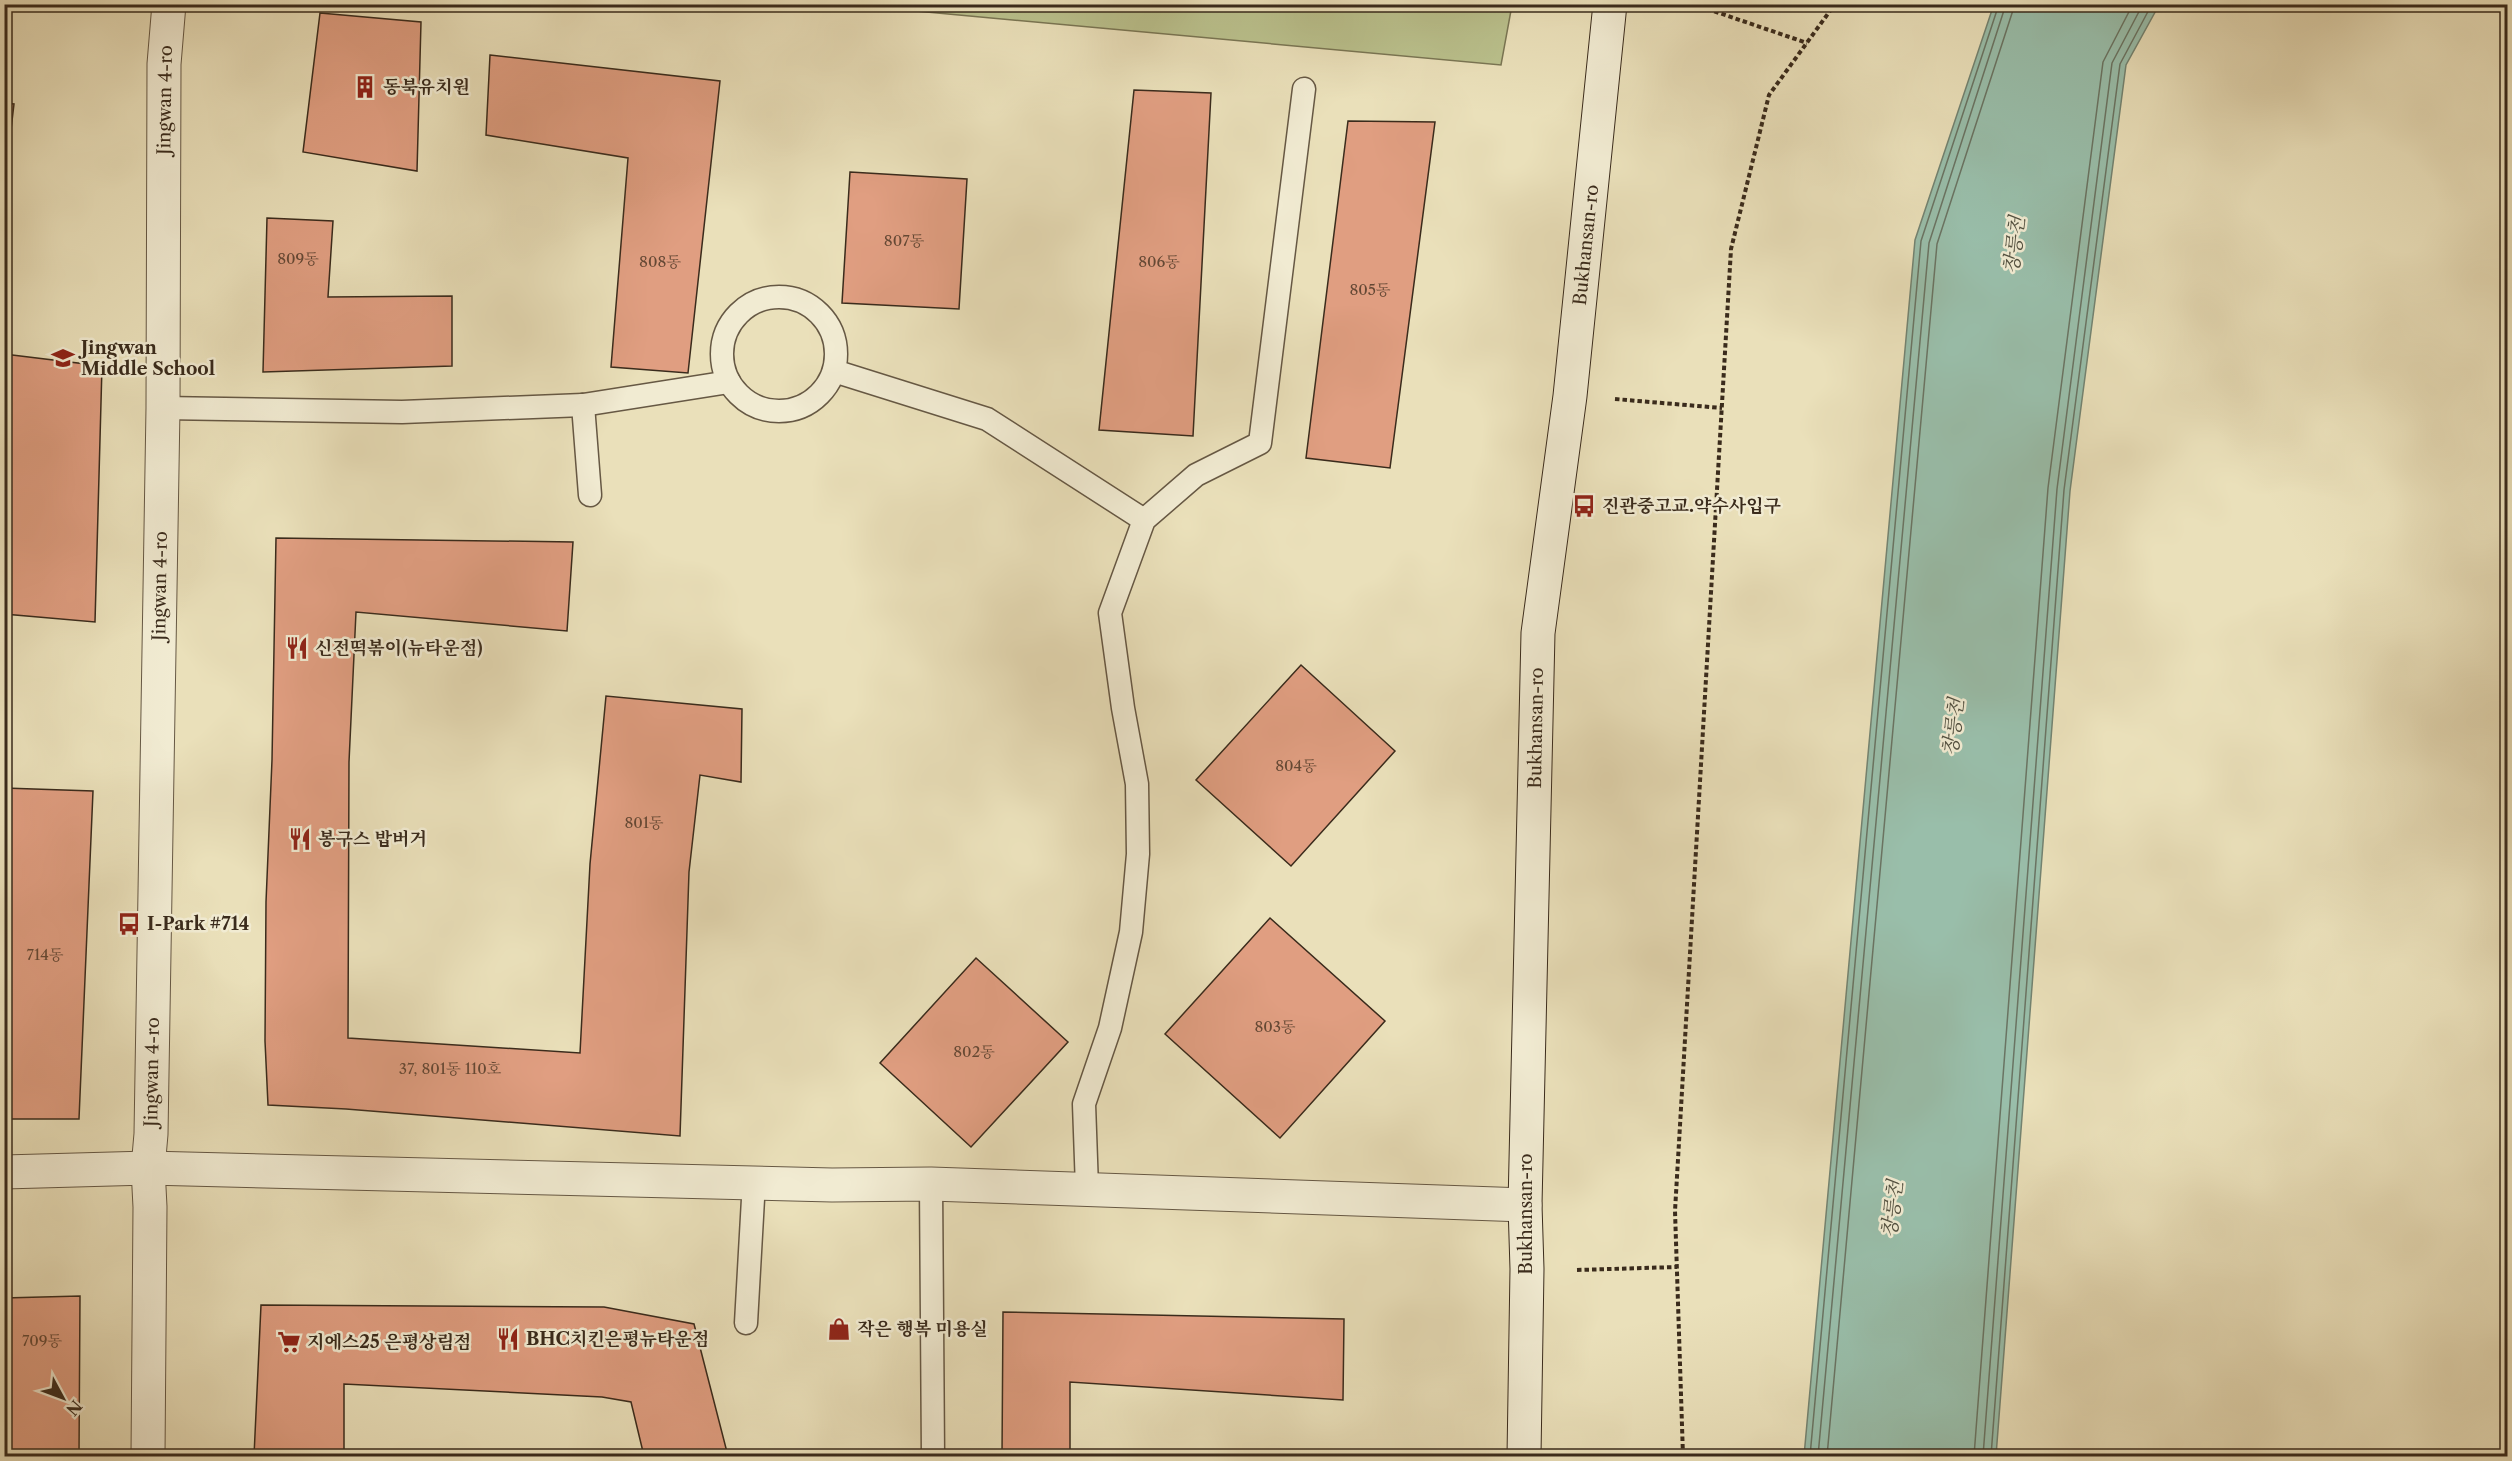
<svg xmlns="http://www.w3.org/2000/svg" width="2512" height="1461" font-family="'Libre Caslon Text','Noto Serif KR',serif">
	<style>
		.green { fill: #bac18d; stroke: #7a7654; stroke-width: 1.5 }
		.water { fill: #99beaa; stroke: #738371; stroke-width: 1.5 }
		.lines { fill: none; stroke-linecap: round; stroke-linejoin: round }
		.shore { stroke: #6a7463; stroke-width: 1.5 }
		.building { fill: #e09e81; stroke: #3a2b1c; stroke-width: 1.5 }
		.service-casing { stroke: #665844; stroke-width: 25 }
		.minor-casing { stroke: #665844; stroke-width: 35 }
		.tertiary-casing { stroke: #665844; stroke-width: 35 }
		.secondary-casing { stroke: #3a2b1c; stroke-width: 35 }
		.path { stroke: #3a2b1c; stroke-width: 4; stroke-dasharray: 4.5 3; stroke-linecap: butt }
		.service { stroke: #f1ebd2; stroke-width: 22 }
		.minor { stroke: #f1ebd2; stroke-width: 33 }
		.tertiary { stroke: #f1ebd2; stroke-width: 33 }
		.secondary { stroke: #f1ebd2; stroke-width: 33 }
		.labels { text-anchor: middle; stroke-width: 5; stroke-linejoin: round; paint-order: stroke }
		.number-label { font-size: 15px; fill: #644835 }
		.poi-label { font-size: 18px; font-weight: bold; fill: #3a2b1c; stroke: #f1ebd2; text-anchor: start }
		.street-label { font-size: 18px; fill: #3a2b1c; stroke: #f1ebd2 }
		.water-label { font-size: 20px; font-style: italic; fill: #525040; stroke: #f1ebd2 }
	</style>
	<rect width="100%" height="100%" fill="#eae0ba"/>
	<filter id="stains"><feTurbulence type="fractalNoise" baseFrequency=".00333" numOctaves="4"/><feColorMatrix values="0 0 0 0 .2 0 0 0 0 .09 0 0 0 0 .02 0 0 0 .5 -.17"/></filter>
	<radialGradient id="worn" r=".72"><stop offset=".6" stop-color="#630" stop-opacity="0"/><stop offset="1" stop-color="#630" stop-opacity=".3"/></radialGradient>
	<polygon class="green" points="851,5 1512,5 1501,65"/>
	<polygon class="water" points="1994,4 2159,5 2126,65 2070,491 1996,1456 1804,1456 1915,240"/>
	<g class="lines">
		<g class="shore">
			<polyline points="1810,1456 1921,241 1999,4"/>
			<polyline points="1818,1456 1929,243 2006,4"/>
			<polyline points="1827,1456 1937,244 2015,4"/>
			<polyline points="1974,1456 2048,488 2103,62 2133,4"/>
			<polyline points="1983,1456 2057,489 2112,63 2143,4"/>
			<polyline points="1991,1456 2064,490 2120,64 2152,4"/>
		</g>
	</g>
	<g class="building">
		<polygon points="320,13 421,22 417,171 303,152"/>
		<polygon points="490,55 720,81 688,373 611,367 628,158 486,135"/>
		<polygon points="1134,90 1211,93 1193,436 1099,430"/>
		<polygon points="4,103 14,104 4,189"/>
		<polygon points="1348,121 1435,122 1390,468 1306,458"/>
		<polygon points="850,172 967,179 959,309 842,303"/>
		<polygon points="267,218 333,221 328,297 452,296 452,366 263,372"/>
		<polygon points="4,354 102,366 95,622 4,614"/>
		<polygon points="276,538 573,542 567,631 356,612 349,762 348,1038 580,1053 590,864 606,696 742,709 741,782 700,775 689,872 680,1136 346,1109 268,1105 265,1041 266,902 272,760"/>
		<polygon points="1301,665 1395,751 1291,866 1196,780"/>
		<polygon points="4,788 93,791 79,1119 4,1119"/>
		<polygon points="1270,918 1385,1021 1280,1138 1165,1034"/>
		<polygon points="976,958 1068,1042 971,1147 880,1063"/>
		<polygon points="80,1296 79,1456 4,1456 4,1298"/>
		<polygon points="261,1305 604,1307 694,1324 728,1456 644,1456 631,1402 602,1397 344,1384 344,1456 254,1456"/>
		<polygon points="1003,1312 1344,1319 1343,1400 1070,1382 1070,1456 1002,1456"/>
	</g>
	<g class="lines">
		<g class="service-casing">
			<g id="service">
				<circle cx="779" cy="354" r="57"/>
				<polyline points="834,371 987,419 1144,520"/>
				<polyline points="583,405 590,495"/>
				<polyline points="163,408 402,412 583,405 729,382"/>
				<polyline points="931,1184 933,1456"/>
				<polyline points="1087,1188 1084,1104 1110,1028 1131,932 1138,854 1137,784 1123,708 1110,613 1144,520 1196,475 1260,443 1304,89"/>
				<polyline points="746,1323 754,1181"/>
			</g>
		</g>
		<g class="minor-casing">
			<polyline id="minor" points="4,1172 148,1168 832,1185 931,1184 1525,1205"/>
		</g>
		<g class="tertiary-casing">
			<polyline id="tertiary" points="148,1456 150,1207 148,1168 151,1134 163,408 164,64 169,4"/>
		</g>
		<g class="secondary-casing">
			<polyline id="secondary" points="1524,1456 1527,1269 1525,1205 1538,633 1570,396 1610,4"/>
		</g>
		<g class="path">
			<polyline points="1693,4 1807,43"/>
			<polyline points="1615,399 1722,408"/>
			<polyline points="1577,1270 1677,1267"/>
			<polyline points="1683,1456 1675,1211 1731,249 1769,95 1835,4"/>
		</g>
		<use href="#service" class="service"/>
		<use href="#minor" class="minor"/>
		<use href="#tertiary" class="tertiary"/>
		<use href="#secondary" class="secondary"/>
	</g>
	<defs>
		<g id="building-bare" transform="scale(1.8)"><path d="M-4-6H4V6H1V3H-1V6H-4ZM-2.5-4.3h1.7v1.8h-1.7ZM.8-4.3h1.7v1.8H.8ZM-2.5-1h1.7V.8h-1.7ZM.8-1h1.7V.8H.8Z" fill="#8f2418" stroke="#f1ebd2" stroke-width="2.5" paint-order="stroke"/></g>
		<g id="school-bare" transform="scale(1.8)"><path d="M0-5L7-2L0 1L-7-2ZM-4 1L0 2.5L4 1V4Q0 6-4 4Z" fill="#8f2418" stroke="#f1ebd2" stroke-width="2.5" paint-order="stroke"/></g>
		<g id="bus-bare" transform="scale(1.8)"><path d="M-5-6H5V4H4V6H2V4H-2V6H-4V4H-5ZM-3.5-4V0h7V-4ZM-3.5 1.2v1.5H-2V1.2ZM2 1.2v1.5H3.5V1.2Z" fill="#8f2418" stroke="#f1ebd2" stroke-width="2.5" paint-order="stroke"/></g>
		<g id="restaurant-bare" transform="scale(1.8)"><path d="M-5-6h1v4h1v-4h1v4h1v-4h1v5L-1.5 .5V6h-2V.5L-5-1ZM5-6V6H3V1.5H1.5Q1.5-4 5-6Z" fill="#8f2418" stroke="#f1ebd2" stroke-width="2.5" paint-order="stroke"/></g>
		<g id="shop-bare" transform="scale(1.8)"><path d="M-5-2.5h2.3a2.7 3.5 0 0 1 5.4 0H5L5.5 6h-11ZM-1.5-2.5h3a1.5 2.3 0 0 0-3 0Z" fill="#8f2418" stroke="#f1ebd2" stroke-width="2.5" paint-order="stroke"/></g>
		<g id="supermarket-bare" transform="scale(1.8)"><path d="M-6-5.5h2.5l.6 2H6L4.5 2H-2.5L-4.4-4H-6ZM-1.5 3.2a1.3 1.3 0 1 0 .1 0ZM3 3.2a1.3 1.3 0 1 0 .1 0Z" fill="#8f2418" stroke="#f1ebd2" stroke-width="2.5" paint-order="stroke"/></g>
	</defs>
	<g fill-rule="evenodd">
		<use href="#building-bare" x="365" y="87"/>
		<use href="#school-bare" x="63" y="358"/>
		<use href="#bus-bare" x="1584" y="506"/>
		<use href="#restaurant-bare" x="297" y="648"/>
		<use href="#restaurant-bare" x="300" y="839"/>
		<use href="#bus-bare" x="129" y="924"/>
		<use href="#shop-bare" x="839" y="1329"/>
		<use href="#restaurant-bare" x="508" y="1339"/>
		<use href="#supermarket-bare" x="289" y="1342"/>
	</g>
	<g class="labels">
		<g class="number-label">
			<text x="904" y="246">807동</text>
			<text x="298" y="264">809동</text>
			<text x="660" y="267">808동</text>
			<text x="1159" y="267">806동</text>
			<text x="1370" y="295">805동</text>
			<text x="1296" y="771">804동</text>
			<text x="644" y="828">801동</text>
			<text x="45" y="960">714동</text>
			<text x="1275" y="1032">803동</text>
			<text x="974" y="1057">802동</text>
			<text x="450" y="1074">37, 801동 110호</text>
			<text x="42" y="1346">709동</text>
		</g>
		<g class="poi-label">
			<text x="383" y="93">동북유치원</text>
			<text x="81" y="354">Jingwan<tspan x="81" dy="21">Middle School</tspan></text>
			<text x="1602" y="512">진관중고교.약수사입구</text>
			<text x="315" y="654">신전떡볶이(뉴타운점)</text>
			<text x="318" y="845">봉구스 밥버거</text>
			<text x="147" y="930">I-Park #714</text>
			<text x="857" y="1335">작은 행복 미용실</text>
			<text x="526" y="1345">BHC치킨은평뉴타운점</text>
			<text x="307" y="1348">지에스25 은평상림점</text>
		</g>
		<g class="street-label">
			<text transform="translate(165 100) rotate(-89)" y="6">Jingwan 4-ro</text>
			<text transform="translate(1586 245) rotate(-84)" y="6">Bukhansan-ro</text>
			<text transform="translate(160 586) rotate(-89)" y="6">Jingwan 4-ro</text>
			<text transform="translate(1536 728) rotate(-89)" y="6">Bukhansan-ro</text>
			<text transform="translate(152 1072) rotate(-89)" y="6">Jingwan 4-ro</text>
			<text transform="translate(1526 1214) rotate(-90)" y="6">Bukhansan-ro</text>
		</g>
		<g class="water-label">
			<text transform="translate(2014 245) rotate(-83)" y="7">창릉천</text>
			<text transform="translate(1953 727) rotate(-83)" y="7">창릉천</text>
			<text transform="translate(1892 1209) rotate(-83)" y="7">창릉천</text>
		</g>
	</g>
	<rect width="2512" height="1461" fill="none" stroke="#eae0ba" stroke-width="24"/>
	<rect x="6" y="6" width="2500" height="1449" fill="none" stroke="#3a2b1c" stroke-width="3"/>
	<rect x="12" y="12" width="2488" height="1437" fill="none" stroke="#3a2b1c" stroke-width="1.5"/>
	<g transform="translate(63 1398) rotate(131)" stroke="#f1ebd2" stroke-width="4.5" paint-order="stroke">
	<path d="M0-4.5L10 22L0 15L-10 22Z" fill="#3a2b1c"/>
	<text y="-9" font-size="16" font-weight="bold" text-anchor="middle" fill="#3a2b1c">N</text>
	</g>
	<rect width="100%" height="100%" filter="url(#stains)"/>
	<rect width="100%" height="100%" fill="url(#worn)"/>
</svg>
